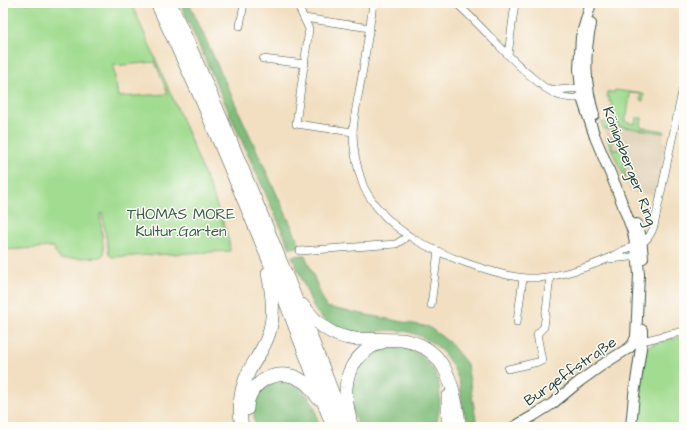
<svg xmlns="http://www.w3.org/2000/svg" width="687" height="430" font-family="'Architects Daughter',sans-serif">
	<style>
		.built { fill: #dfcfb2 }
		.green { fill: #a1dc90; stroke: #608c62; fill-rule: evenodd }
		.forest { fill: #80bc7a; stroke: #507c57 }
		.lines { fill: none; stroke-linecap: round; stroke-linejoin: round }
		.minor-casing { stroke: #3f5549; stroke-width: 8 }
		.secondary-casing { stroke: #3f5549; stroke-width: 12 }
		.motorway-casing { stroke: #3f5549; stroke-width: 14 }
		.minor { stroke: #fff; stroke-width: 7 }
		.secondary { stroke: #fff; stroke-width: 10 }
		.motorway { stroke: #fff; stroke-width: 13 }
		.labels { text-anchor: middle; stroke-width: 3; stroke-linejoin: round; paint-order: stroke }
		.street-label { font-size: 15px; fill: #1f3d34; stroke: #fdfcf7 }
		.park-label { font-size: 15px; fill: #395d46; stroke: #fdfcf7 }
	</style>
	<rect width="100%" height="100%" fill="#fdfcf7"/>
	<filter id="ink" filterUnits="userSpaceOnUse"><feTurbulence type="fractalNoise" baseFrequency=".025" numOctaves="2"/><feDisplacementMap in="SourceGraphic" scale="8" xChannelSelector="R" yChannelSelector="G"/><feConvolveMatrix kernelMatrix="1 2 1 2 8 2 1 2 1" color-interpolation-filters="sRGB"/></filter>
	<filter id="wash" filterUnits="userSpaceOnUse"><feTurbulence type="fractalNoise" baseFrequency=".012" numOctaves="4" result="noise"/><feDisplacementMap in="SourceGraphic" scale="16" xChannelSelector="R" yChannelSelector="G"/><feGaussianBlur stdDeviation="0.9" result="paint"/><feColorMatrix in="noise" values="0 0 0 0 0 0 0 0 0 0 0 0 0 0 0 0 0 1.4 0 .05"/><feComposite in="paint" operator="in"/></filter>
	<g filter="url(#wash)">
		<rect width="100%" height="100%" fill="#f2dfc1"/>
		<polygon class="built" points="601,122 664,131 663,141 666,141 656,196 630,192"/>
		<g class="green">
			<path d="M3,3h128l50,114 30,73 14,38 4,14 1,9 -117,6 -4,-2 -7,-42 -2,1 4,40 -4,3 -40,2 -5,-7 -1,-4 -1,-1 -50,3zM155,62l13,32 -50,3 -5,-31z"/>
			<polygon points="615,90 644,94 643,101 640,100 641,94 630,93 627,116 625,116 625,122 635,124 636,118 642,118 641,127 664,131 664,133 616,126 614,131 603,128 601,122 618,124 619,120 614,120 614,118 612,117 612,112 610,112 612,102 609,102 609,97 607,97 608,92 615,92"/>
			<polygon points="606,137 613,138 612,149 627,151 624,166 626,176 625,179"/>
			<path d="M684,336v91h-45l5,-71c1,-3 1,-7 4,-9 7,-5 28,-9 36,-11z"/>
		</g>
		<g class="forest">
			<polygon points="180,3 189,3 301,247 290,248"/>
			<path d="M305,255l21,52 103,20 21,16 17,21 10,62c-19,-7 -14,-30 -18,-45 -5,-15 -15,-31 -28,-39 -8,-5 -19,-10 -28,-11 -13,-2 -27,1 -40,2 -4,0 -8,-1 -12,-1 -16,-3 -28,-10 -37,-24l-22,-52z"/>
			<path d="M395,348c3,0 6,0 9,0 14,2 29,17 33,30 5,14 3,36 -2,49h-77c-3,-9 -6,-18 -7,-27 0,-16 10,-38 23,-46 6,-4 14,-5 21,-6z"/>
			<path d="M290,382c11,6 21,14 25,27 2,6 2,13 6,18h-65l-2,-7 1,-24 16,-13z"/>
		</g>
	</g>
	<g filter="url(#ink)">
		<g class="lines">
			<g class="minor-casing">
				<g id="minor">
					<polyline points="297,3 297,4 309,29 296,124 353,132"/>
					<path d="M373,3c-3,24 -7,48 -11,72 -3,18 -8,39 -9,57 0,18 4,36 10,53 3,8 8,14 13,21 23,30 58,45 93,58 22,7 45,15 68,14 20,-1 52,-11 70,-19 4,-2 9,-5 13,-7 17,-9 27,-5 34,-26l30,-144"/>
					<path d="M456,3c27,24 49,52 77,75 7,6 14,12 22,16 9,4 21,5 30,3"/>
					<polyline points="304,18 370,28"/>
					<polyline points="240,26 244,3"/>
					<polyline points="508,55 515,3"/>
					<polyline points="263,59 305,64"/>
					<polyline points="545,88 557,90 581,88 584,90"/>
					<polyline points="300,251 396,244 404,239 407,235"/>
					<polyline points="609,259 641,256"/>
					<polyline points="431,305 438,251"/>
					<polyline points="517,322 523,278"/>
					<polyline points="638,339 642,341 684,331"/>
					<polyline points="508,369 542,361 537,334 544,327 550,277"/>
				</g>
			</g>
			<g class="secondary-casing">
				<g id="secondary">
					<path d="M591,24c-7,30 -6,61 3,91"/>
					<polyline points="637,224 641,237 643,258"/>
					<polyline points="514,427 533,416 552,404 580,381 605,363 629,348 633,344 636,337 639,275 638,262 633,232 616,187 595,137 582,98 579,69 581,37 591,3"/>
					<polyline points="631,427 634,395 642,341 642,330"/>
				</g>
			</g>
			<g class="motorway-casing">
				<g id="motorway">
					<polyline points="157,3 201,98 259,236 285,300 333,427"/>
					<path d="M170,3c27,59 53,119 78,180 34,81 67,162 97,244"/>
					<path d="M302,305c16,19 28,32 54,34l46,1c34,5 47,29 53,60 2,9 4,18 4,27"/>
					<polyline points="448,397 448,419 450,427"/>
					<path d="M247,409c0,-27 31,-43 54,-29 8,4 12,11 17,18"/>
					<path d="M351,425c-2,-12 -6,-25 -5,-37 1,-23 18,-41 39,-47"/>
					<path d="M242,427c-4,-20 -2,-38 7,-56 7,-13 16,-24 20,-38 6,-20 3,-40 -1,-60"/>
				</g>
			</g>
			<use href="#minor" class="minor"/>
			<use href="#secondary" class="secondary"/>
			<use href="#motorway" class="motorway"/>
		</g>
	</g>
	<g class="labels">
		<g class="street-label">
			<text transform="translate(630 166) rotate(69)" y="5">Königsberger Ring</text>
			<text transform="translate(570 371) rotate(-35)" y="5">Burgeffstraße</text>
		</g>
		<g class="park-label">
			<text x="181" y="219">THOMAS MORE<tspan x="181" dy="17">Kultur.Garten</tspan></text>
		</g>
	</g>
	<rect width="687" height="430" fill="none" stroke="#fdfcf7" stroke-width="16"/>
</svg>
